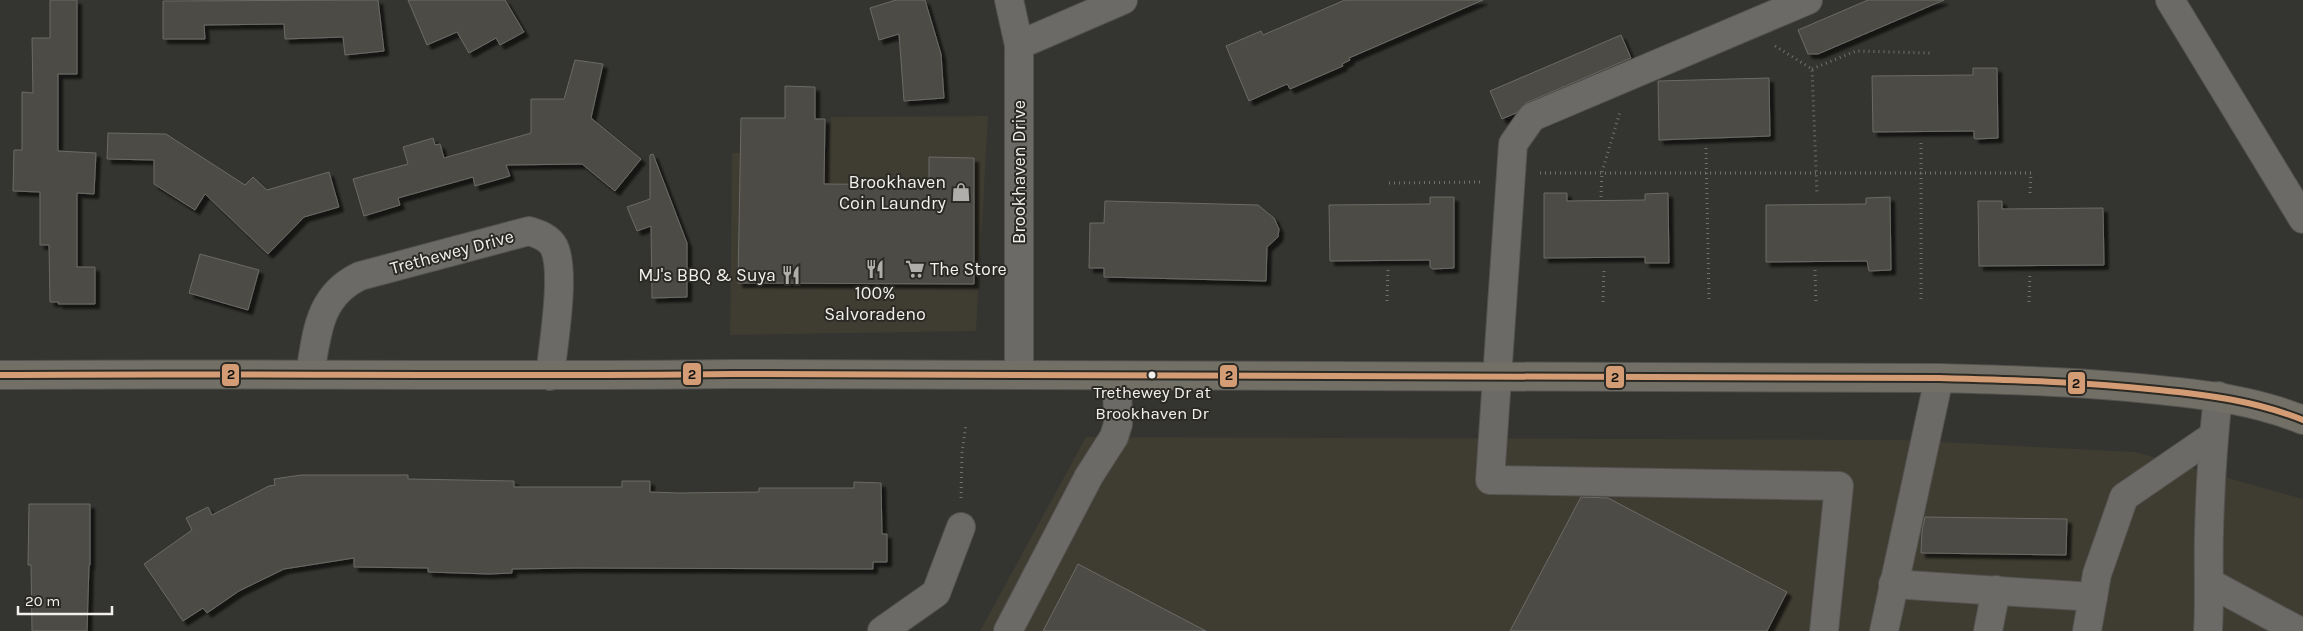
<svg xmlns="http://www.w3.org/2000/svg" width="2303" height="631" font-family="Karla,sans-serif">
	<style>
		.built { fill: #3f3c31 }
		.building { fill: #4d4c44; stroke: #6b6a67; filter: url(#shadow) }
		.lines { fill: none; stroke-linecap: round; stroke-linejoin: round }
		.minor-casing { stroke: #53524f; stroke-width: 30 }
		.major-casing { stroke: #53524f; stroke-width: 30 }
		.path { stroke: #70706e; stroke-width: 3; stroke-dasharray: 1 4; stroke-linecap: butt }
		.minor { stroke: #6b6a67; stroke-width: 28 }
		.major { stroke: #727066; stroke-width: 28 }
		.bus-1-casing { stroke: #2c2a24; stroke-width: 10 }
		.bus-1 { stroke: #d39c74; stroke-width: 6 }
		.bus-dot { fill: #f1f0ec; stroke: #2c2a24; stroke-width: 2 }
		.labels { text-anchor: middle; stroke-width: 4; stroke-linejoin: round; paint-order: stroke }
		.bus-label { font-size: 17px; fill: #f1f0ec; stroke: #2c2a24 }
		.street-label { font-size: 18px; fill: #f1f0ec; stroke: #2c2a24 }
		.poi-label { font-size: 18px; fill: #f1f0ec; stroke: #2c2a24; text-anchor: end }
		.line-badge { stroke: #2c2a24; stroke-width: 2 }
		.pale-badge-label { font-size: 14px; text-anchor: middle; font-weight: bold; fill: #111 }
	</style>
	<defs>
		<filter id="shadow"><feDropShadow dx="4.5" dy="4.5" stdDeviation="1" flood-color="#0009"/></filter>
	</defs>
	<rect width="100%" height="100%" fill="#343430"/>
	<g class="built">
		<polygon points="988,116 976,331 730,335 732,153 828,153 831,117"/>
		<polygon points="1086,437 1903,440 2135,452 2303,499 2303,631 980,631"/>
	</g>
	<g class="building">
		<polygon points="50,0 77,0 77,74 58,74 58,151 96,153 94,194 77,193 77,267 95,267 95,304 58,304 59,302 50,302 49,245 40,245 40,192 13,191 14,150 22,150 22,92 33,93 32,38 50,38"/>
		<polygon points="378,0 384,51 345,55 343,37 285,39 284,24 204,25 205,39 163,39 163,1"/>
		<polygon points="408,0 505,0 524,32 500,45 496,38 469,53 457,32 427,45"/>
		<polygon points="896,0 925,0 941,54 944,98 904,101 899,34 879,40 870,8"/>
		<polygon points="1345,0 1483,0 1349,58 1350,60 1342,64 1343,66 1290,89 1287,84 1249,101 1226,46 1261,31 1263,35"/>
		<polygon points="1868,0 1944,0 1818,54 1808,54 1798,30"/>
		<polygon points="1621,35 1631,58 1526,103 1516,113 1502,119 1490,91"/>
		<polygon points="575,60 603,64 591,118 641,159 615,191 582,164 506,165 510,176 475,186 473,177 398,198 400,205 364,216 353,179 408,164 403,147 433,138 435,145 440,144 444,158 531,133 531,99 564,99"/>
		<polygon points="1973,68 1997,68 1998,138 1976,139 1974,138 1974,131 1873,132 1872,76 1973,75"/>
		<polygon points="1769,78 1770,136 1659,140 1658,81"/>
		<polygon points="785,86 815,87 815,119 825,119 824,184 929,185 929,157 974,158 974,284 738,283 741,118 785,118"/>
		<polygon points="108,133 166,134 245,185 253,177 267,190 329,172 339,207 304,217 268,254 205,194 195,210 154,184 154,160 107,159"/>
		<polygon points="653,154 687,243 687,297 652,298 651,226 637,231 627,207 650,199 650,155"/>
		<polygon points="1544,193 1567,193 1567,201 1645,200 1645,194 1668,193 1669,263 1645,263 1645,257 1544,258"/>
		<polygon points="1430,197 1454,197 1454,268 1433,269 1430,267 1430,260 1330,261 1329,205 1430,204"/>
		<polygon points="1890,197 1891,270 1869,271 1867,261 1766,262 1766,205 1866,204 1866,198"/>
		<polygon points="1105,201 1258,205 1274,218 1279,229 1278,237 1267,247 1266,281 1104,277 1104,268 1089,268 1090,223 1104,223"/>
		<polygon points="1978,201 2002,201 2002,209 2103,208 2104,265 1979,266"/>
		<polygon points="200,254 259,270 248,310 189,293"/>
		<polygon points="301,475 408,475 408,479 514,481 514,487 622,487 622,481 650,481 650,492 678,493 759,492 759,488 854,488 854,482 881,483 882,534 887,534 887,562 873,562 873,569 575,568 512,569 512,573 489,574 428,572 428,568 354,567 354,558 284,569 239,591 207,613 203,608 183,621 144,564 192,530 186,518 208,507 212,515 269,486 275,485 274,479"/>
		<polygon points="1581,497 1608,498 1787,592 1767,631 1510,631"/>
		<polygon points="29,504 90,504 90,565 89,565 87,631 32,631 31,565 28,565"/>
		<polygon points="1925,517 2067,519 2066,555 1921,553 1922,531"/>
		<polygon points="1078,564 1206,631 1043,631"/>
	</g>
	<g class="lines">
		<g class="minor-casing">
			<g id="minor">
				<polyline points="1009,0 1019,45 1019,375"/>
				<polyline points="1808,0 1532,117 1513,144 1490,480 1839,486 1824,631"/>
				<polyline points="2170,0 2303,219"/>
				<polyline points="1019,45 1123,0"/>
				<path d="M310,374c7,-40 8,-78 50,-98l169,-45c9,3 20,6 25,16 12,25 -1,99 -4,129"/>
				<polyline points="2210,583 2299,631"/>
				<polyline points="1893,584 2093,597"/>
				<polyline points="882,631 936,593 961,527"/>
				<polyline points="1008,631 1089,476 1114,437 1118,424 1117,376"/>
				<polyline points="1884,631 1939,378"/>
				<polyline points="1988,631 1996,590"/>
				<polyline points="2087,631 2097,574 2124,497 2213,436"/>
				<path d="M2208,631c2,-32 0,-64 1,-97 1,-46 4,-92 9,-138"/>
			</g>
		</g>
		<g class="major-casing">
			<path id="major" d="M0,375c244,-2 488,2 733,-1l1206,4c73,2 146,4 220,12 50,5 97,11 144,30"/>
		</g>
		<g class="path">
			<polyline points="1775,46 1812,69 1817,194"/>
			<polyline points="1812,69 1856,51 1932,53"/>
			<polyline points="1706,148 1709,300"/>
			<polyline points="1540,173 2031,173 2030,193"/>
			<polyline points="1389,183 1480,182"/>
			<polyline points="1601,197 1602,172 1620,112"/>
			<polyline points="1815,270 1816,304"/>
			<polyline points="1921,299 1921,139"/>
			<polyline points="1387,301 1388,268"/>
			<polyline points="1603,302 1604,268"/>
			<polyline points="2029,302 2030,272"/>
			<polyline points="961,498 962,453 966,424"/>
		</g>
		<use href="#minor" class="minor"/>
		<use href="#major" class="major"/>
		<g class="bus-1-casing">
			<path id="bus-1" d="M0,375c244,-2 488,2 733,-1l1206,4c73,2 146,4 220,12 50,5 97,11 144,30"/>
		</g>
		<use href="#bus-1" class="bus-1"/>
	</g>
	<defs>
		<g id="shop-bare" transform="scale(1.5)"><path d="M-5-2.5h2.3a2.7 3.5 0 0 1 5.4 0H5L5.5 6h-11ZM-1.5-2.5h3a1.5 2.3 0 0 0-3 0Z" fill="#afaeaa" stroke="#2c2a24" stroke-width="2.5" paint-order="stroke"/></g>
		<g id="restaurant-bare" transform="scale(1.5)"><path d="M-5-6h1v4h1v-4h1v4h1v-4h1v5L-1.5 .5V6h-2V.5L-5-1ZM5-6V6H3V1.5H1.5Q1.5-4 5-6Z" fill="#afaeaa" stroke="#2c2a24" stroke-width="2.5" paint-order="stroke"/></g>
		<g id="supermarket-bare" transform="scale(1.5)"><path d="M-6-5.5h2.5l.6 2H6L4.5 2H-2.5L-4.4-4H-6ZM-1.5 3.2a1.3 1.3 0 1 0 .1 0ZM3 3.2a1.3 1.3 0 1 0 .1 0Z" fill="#afaeaa" stroke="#2c2a24" stroke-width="2.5" paint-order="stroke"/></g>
	</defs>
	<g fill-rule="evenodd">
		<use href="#shop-bare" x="961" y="192"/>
		<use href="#restaurant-bare" x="875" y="269"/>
		<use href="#supermarket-bare" x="915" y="269"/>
		<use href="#restaurant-bare" x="791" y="275"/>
	</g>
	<circle class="bus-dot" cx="1152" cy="375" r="4.5"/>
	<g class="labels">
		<g class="bus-label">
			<text x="1152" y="398">Trethewey Dr at<tspan x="1152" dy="21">Brookhaven Dr</tspan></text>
		</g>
		<g class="street-label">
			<text transform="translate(1019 172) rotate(-90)" y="6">Brookhaven Drive</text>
			<text transform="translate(452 252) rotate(-15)" y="6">Trethewey Drive</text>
		</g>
		<g class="poi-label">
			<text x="946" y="188">Brookhaven<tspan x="946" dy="21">Coin Laundry</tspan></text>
			<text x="930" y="275" text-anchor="start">The Store</text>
			<text x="776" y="281">MJ's BBQ &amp; Suya</text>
			<text x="875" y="299" text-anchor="middle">100%<tspan x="875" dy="21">Salvoradeno</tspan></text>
		</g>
	</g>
	<g class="line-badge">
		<rect x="682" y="362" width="20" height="24" rx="5" fill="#d39c74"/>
		<rect x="221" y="363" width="19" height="24" rx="5" fill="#d39c74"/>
		<rect x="1219" y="364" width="19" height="24" rx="5" fill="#d39c74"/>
		<rect x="1605" y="365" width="20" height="24" rx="5" fill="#d39c74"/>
		<rect x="2067" y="371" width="19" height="24" rx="5" fill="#d39c74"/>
	</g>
	<g class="pale-badge-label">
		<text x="692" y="379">2</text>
		<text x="231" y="379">2</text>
		<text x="1229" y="380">2</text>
		<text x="1615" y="382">2</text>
		<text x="2076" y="388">2</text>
	</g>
	<path d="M18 606v8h94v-8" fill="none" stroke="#f1f0ec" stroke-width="2.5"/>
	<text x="25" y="606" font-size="15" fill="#f1f0ec" stroke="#2c2a24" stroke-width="4" paint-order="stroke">20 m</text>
</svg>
